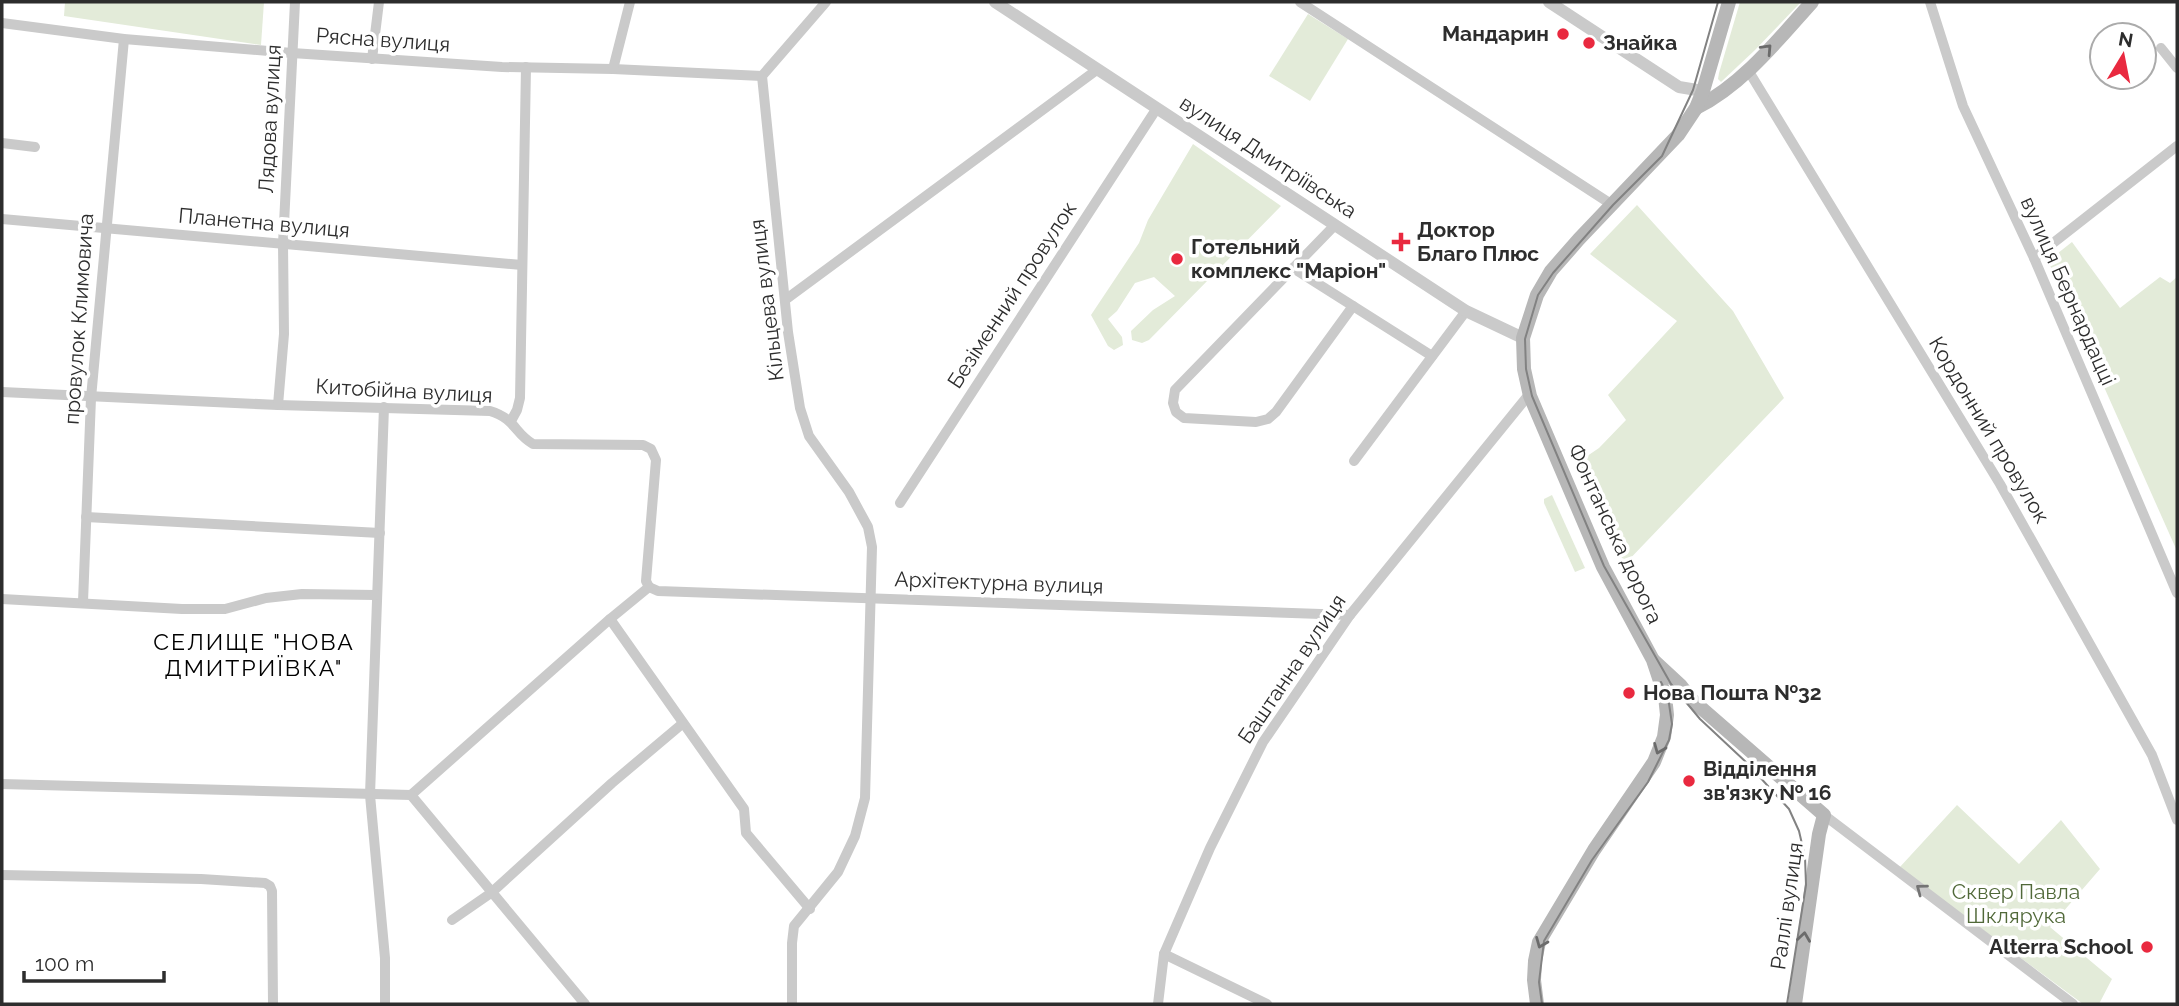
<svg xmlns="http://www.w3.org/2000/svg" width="2179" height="1006" font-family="Raleway,sans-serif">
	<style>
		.green { fill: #e3ebd9 }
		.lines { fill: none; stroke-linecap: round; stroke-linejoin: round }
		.minor { stroke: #cacaca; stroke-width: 10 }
		.tertiary { stroke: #cacaca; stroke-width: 12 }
		.secondary { stroke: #b7b7b7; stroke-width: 14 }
		.tram { stroke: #828282; stroke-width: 2 }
		.oneway { stroke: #6b6b6b }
		.oneway2 { stroke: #747474 }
		.poi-dot { fill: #e9293f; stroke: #fff; stroke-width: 2.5 }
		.labels { text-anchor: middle; stroke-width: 7; stroke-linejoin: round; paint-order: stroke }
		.poi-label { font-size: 21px; font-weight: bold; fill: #2d2d2d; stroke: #fff; text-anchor: start }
		.street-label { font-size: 21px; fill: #2d2d2d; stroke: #fff }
		.park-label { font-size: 21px; fill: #516939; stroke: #fff }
		.neighbourhood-label { font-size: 23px; letter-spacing: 2px; fill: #000; stroke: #fff }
	</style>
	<rect width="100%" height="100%" fill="#fff"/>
	<g class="green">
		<polygon points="65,2 264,2 261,45 64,16"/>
		<polygon points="1740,2 1801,2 1755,50 1721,82 1718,79 1719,73"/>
		<polygon points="1308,14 1348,39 1310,101 1269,76"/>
		<polygon points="1193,144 1281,206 1149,340 1142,343 1132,340 1131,331 1153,310 1175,296 1154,277 1135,283 1117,311 1108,319 1122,337 1123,345 1114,350 1108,346 1091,315 1139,243 1148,220"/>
		<polygon points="1637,205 1733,311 1784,398 1623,566 1574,465 1599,448 1626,420 1608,395 1677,321 1590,254"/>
		<polygon points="2072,242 2120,308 2160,277 2170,283 2177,277 2177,551 2048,261"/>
		<polygon points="1552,495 1585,568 1575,572 1544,503 1544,499"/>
		<polygon points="1957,805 2019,864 2061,820 2100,869 2050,927 2112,979 2099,1004 2083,1004 1899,868"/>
	</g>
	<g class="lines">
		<g class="minor">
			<polyline points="1300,2 1611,204"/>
			<polyline points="1930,2 1963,106 2034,258 2177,593"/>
			<polyline points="2,23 124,39 292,53 502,67 613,69 762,76"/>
			<polyline points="2161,48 2177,68"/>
			<polyline points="372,59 379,2"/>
			<polyline points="613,69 630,2"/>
			<polyline points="1748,70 2000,484 2152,755 2177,820"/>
			<polyline points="2,143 35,147"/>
			<polyline points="2,219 522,265"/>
			<polyline points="1335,225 1175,390 1173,403 1176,412 1184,418 1256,422 1268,419 1276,412 1353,306"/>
			<polyline points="2034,258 2177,146"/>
			<polyline points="1293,268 1432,356"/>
			<polyline points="785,300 1098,69"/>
			<path d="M2,392l276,13 212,6c26,8 24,22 43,33l110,1 8,4 5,11 -10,121 3,6"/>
			<polyline points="278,405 284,334 283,244 295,2"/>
			<polyline points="384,407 370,795 385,958 385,1004"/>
			<polyline points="511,421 517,410 520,398 526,67"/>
			<polyline points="1354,461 1466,311"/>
			<polyline points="900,503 1157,108"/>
			<polyline points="86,517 380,533"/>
			<polyline points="649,587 658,591 1350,615"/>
			<polyline points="2,599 182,609 225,609 266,598 302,594 376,595"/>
			<polyline points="83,602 91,398 124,39"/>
			<polyline points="610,619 744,809 746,833 810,909"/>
			<polyline points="2,784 411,795 610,619 649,587"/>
			<polyline points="411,795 585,1004"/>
			<polyline points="1824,815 2073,1004"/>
			<polyline points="2,875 201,879 265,883 270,886 272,891 273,1004"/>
			<polyline points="452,920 491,893 612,783 682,724"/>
			<polyline points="1164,954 1267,1004"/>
			<polyline points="792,1004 792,943 794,926 838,872 855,836 865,798 872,547 868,527 849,492 809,436 800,408 788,332 762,76 826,2"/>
			<polyline points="1158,1004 1164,954 1210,848 1263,742 1350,615 1527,397 1530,396"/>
		</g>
		<g class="tertiary">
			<polyline points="995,2 1466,311 1523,338"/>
			<polyline points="1549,2 1679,87 1703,91"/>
		</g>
		<g class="secondary">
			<path d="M1696,108c46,-23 82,-68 116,-106"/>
			<polyline points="1654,661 1681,686 1692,700 1824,815 1819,834 1795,1004"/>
			<polyline points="1537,1004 1534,980 1535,961 1539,942 1594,850 1654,762 1664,737 1667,715 1665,696 1653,660 1603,567 1530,396 1524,369 1523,338 1537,295 1551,271 1579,239 1678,135 1696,108 1703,91 1729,2"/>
		</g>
		<g class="tram">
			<polyline points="1718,2 1693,90 1662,156 1613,205 1553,273 1538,295 1525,339 1526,369 1532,396 1604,566 1671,684 1700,719 1747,763 1789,809 1799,831 1805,857 1806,885 1787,1004"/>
			<polyline points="1542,1004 1539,982 1544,941 1592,860 1648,782 1669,740 1672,724 1668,697 1661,682"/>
		</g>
	</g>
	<defs><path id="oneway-chevron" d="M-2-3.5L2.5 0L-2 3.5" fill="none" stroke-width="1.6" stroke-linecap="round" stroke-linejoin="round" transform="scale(1.75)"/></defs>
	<g class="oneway">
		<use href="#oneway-chevron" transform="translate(1767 49) rotate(-47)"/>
		<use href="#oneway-chevron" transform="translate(1659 749) rotate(112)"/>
		<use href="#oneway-chevron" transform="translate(1804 937) rotate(-82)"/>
		<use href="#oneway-chevron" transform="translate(1541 943) rotate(112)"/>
	</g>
	<use class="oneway2" href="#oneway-chevron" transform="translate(1921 889) rotate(-143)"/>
	<g class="poi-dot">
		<circle cx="1563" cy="34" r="7"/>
		<circle cx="1589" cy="43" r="7"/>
		<path d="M1397.5 231.5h7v7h7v7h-7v7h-7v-7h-7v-7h7z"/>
		<circle cx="1177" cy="259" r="7"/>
		<circle cx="1629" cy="693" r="7"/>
		<circle cx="1689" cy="781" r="7"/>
		<circle cx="2147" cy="947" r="7"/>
	</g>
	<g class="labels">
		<g class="poi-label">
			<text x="1549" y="41" text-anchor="end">Мандарин</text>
			<text x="1603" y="50">Знайка</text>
			<text x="1417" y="237">Доктор<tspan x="1417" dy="24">Благо Плюс</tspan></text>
			<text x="1191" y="254">Готельний<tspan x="1191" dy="24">комплекс "Маріон"</tspan></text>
			<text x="1643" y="700">Нова Пошта №32</text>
			<text x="1703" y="776">Відділення<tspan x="1703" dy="24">зв'язку № 16</tspan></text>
			<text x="2133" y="954" text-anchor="end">Alterra School</text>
		</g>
		<g class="street-label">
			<text transform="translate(383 40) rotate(4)" y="7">Рясна вулиця</text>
			<text transform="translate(270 119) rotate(-87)" y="7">Лядова вулиця</text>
			<text transform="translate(1268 157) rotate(33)" y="7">вулиця Дмитріївська</text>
			<text transform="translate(264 223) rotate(5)" y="7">Планетна вулиця</text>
			<text transform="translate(2068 291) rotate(66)" y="7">вулиця Бернардацці</text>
			<text transform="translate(1012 295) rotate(-57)" y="7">Безіменний провулок</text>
			<text transform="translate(767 300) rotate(-97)" y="7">Кільцева вулиця</text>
			<text transform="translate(79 319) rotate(-86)" y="7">провулок Климовича</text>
			<text transform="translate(404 391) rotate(3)" y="7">Китобійна вулиця</text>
			<text transform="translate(1989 430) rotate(59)" y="7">Кордонний провулок</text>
			<text transform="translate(1615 534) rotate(65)" y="7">Фонтанська дорога</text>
			<text transform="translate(999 583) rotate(2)" y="7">Архітектурна вулиця</text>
			<text transform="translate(1292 669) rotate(-56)" y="7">Баштанна вулиця</text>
			<text transform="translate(1787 906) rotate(-82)" y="7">Раллі вулиця</text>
		</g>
		<g class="park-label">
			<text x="2016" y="899">Сквер Павла<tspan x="2016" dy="24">Шклярука</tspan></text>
		</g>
		<g class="neighbourhood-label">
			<text x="254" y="650">СЕЛИЩЕ "НОВА<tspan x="254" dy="26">ДМИТРИЇВКА"</tspan></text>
		</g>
	</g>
	<rect width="2179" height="1006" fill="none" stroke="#2d2d2d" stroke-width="7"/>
	<g transform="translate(2123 56) rotate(10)"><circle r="33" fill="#ffffff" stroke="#ababab" stroke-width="2"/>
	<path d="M0-5L12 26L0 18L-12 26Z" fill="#e9293f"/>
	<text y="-10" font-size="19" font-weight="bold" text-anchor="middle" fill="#2d2d2d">N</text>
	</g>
	<path d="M24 971v10h140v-10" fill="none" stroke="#2d2d2d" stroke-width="3.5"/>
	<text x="35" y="971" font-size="21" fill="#2d2d2d" stroke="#ffffff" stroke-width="5" paint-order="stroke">100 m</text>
</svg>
